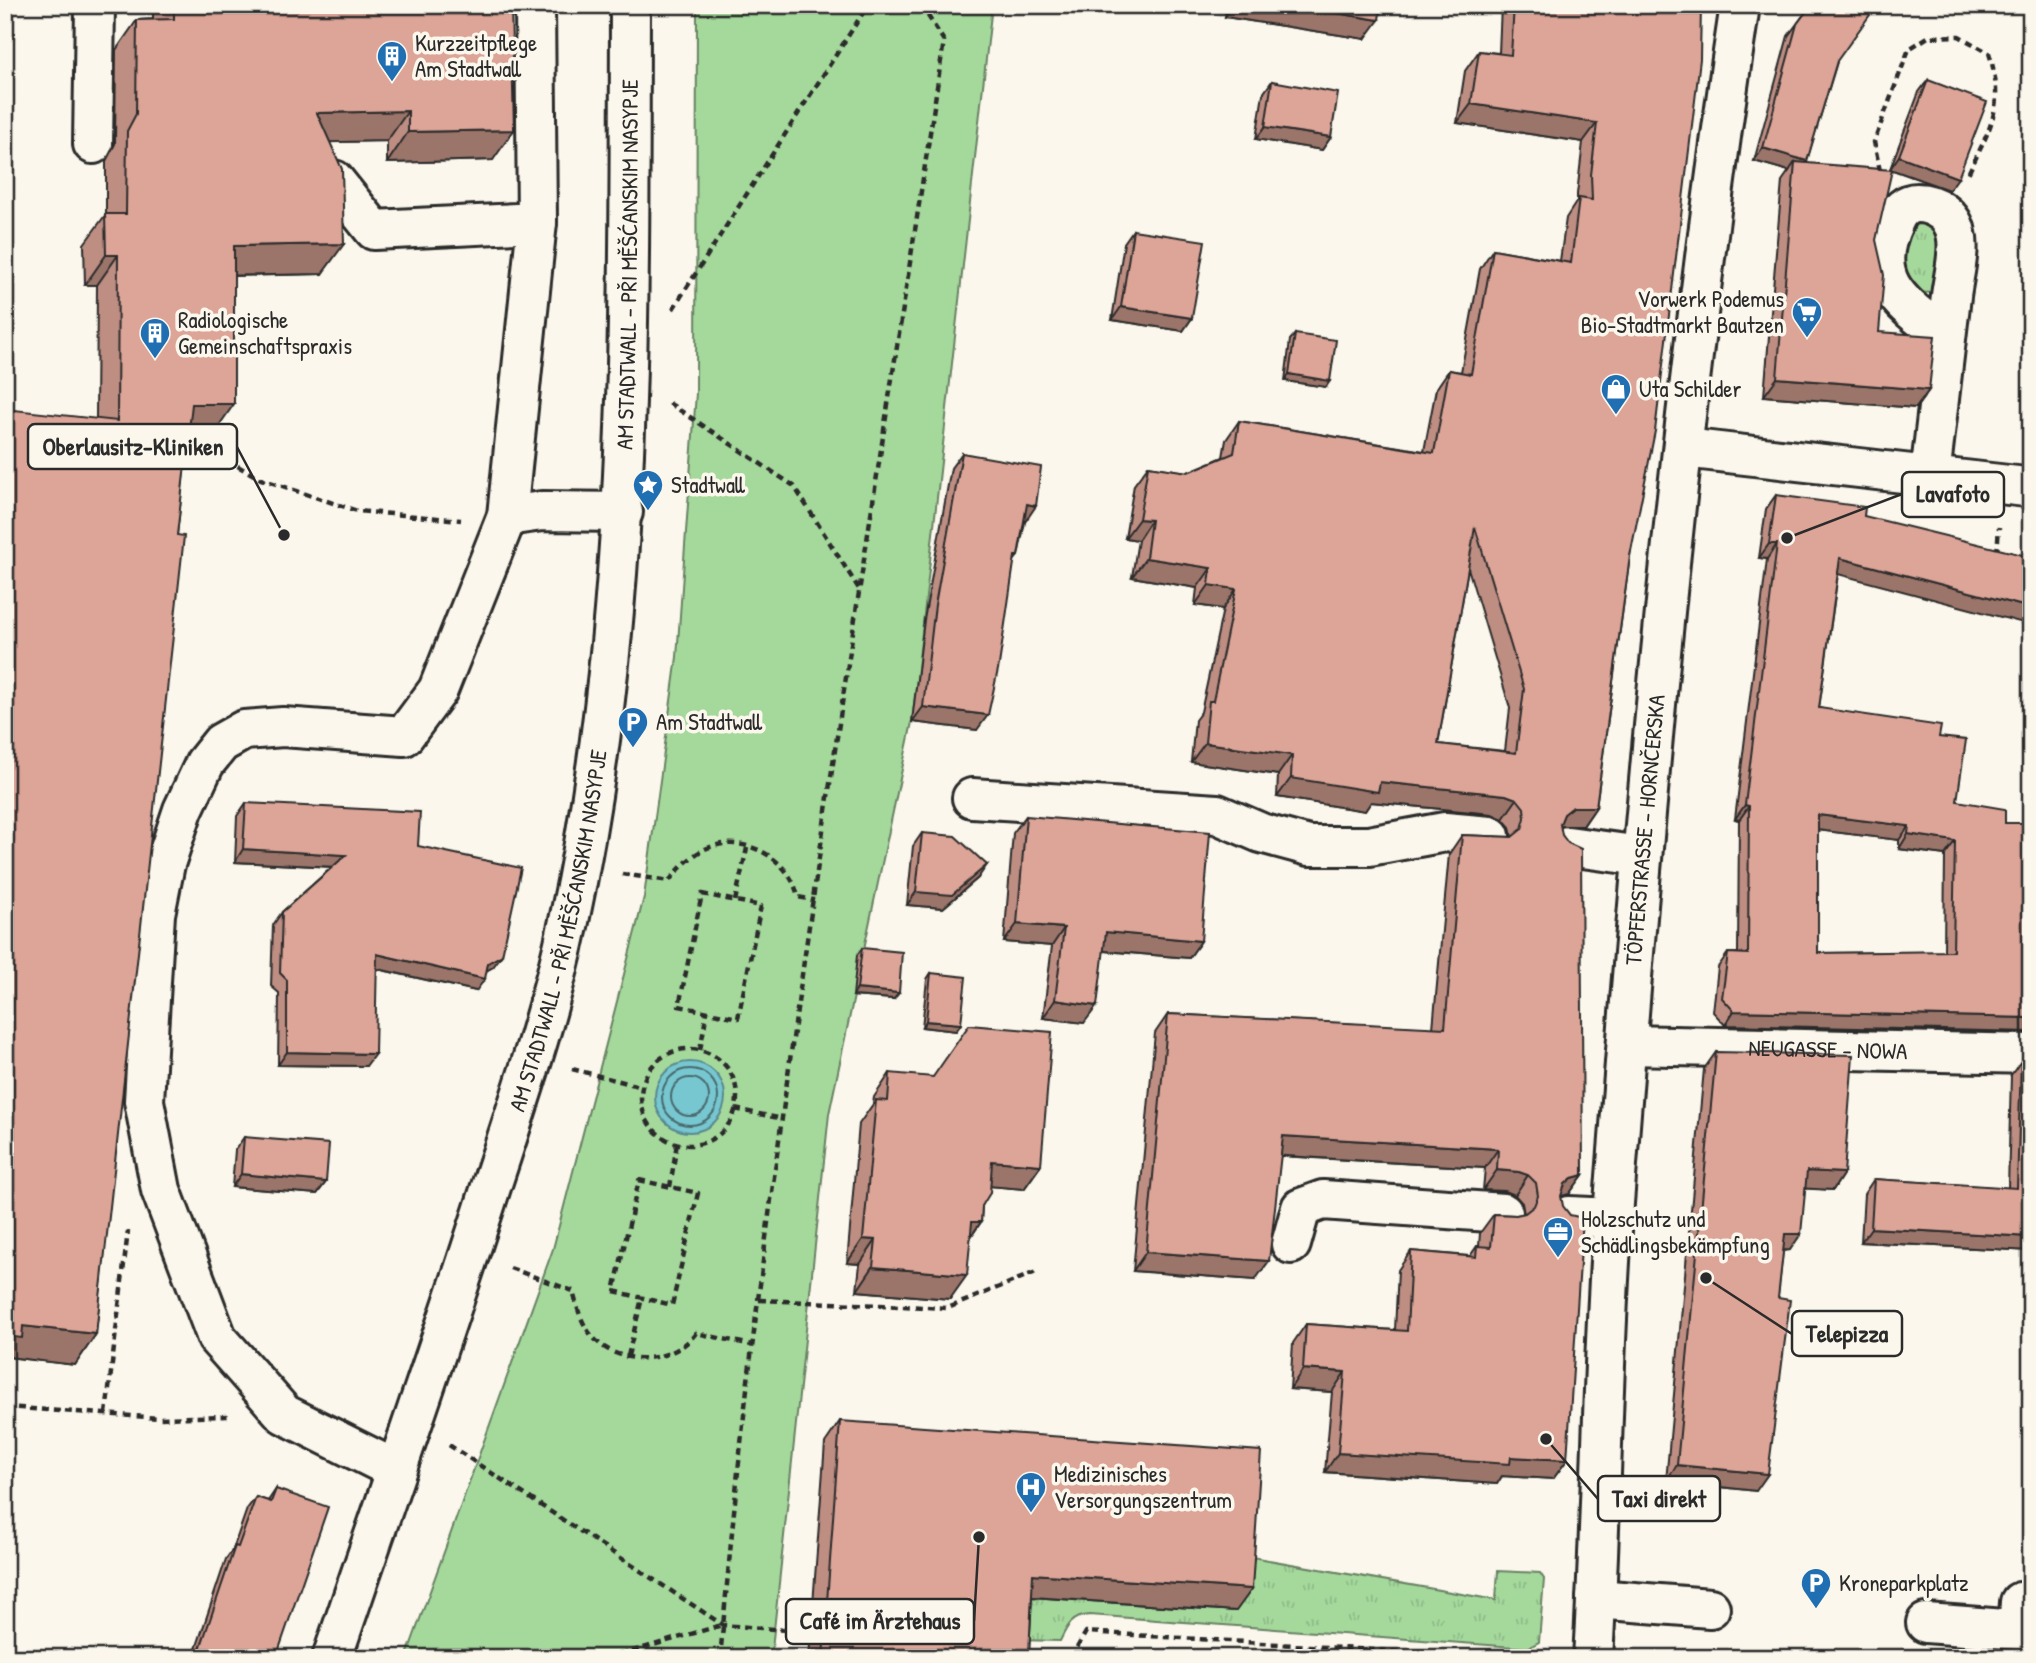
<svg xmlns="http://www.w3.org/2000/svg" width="2036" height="1663" font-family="'Patrick Hand',sans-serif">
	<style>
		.grass { fill: url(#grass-tufts); stroke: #688264; stroke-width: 2 }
		.green { fill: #a5d99c; stroke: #688264; stroke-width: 2 }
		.water { fill: #77c7d1; stroke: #59898f; stroke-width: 2 }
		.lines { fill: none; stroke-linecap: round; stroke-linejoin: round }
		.shore { stroke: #49696d; stroke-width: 2 }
		.minor-casing { stroke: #2b2b2b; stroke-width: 44 }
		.path { stroke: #2b2b2b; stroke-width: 4.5; stroke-dasharray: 7 5; stroke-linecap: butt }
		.minor { stroke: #fbf7ec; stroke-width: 38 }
		.wall { fill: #be8e83; stroke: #2b2b2b; stroke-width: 2; fill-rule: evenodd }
		.shaded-wall { fill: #9b746a; stroke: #2b2b2b; stroke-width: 2 }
		.building { fill: #dda598; stroke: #2b2b2b; stroke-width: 2; fill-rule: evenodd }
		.labels { text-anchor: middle; stroke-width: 7; stroke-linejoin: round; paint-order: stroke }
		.poi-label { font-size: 23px; fill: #2b2b2b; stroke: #fbf7ec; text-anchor: start }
		.street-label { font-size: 23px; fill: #2b2b2b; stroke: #fbf7ec }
		.leader { fill: none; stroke: #2b2b2b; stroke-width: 2.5 }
		.callout-dot { fill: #2b2b2b; stroke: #fbf7ec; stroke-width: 2.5 }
		.callout { fill: #fbf7ec; stroke: #2b2b2b; stroke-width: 2.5 }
		.callout-label { font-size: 24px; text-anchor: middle; font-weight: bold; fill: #2b2b2b }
	</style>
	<defs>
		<pattern id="grass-tufts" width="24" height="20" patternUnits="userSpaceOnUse" patternTransform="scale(1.75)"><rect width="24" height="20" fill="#a5d99c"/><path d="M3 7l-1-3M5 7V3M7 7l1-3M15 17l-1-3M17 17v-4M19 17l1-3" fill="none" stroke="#8eba87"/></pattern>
	</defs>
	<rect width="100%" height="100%" fill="#fbf7ec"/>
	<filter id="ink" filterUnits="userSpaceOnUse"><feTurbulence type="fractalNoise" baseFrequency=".0143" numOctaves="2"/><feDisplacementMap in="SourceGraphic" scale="14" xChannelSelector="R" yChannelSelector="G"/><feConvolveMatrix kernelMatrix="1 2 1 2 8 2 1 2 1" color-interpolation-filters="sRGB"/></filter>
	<g filter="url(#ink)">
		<g class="grass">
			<path d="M1908,219l33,6v63c-18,11 -28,1 -43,-10z"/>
			<path d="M1240,1555l256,45 2,-29 42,2 4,6 -5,63 -11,6 -438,-33c-18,1 -23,11 -30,26l-45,-1 3,-44z"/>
		</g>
		<polygon class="green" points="697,5 992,5 912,722 829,1114 771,1658 406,1658 553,1249 644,897 677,657 696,393"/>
		<circle class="water" cx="690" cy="1097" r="35"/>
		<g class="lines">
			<g class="shore">
				<circle cx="690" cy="1097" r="28"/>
				<circle cx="690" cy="1097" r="19"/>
			</g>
			<g class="minor-casing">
				<g id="minor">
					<polyline points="93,144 95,5"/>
					<polyline points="334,180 374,230 537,222 535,5"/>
					<polyline points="1684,448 2026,487"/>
					<path d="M1930,476c7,-60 14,-120 21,-180 2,-18 10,-45 5,-63 -3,-17 -21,-30 -39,-30 -11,0 -19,8 -23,18 -28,62 9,83 52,116"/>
					<polyline points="507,516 542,511 623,512"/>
					<polyline points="972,798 1217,814 1261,833 1309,846 1369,846 1445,832 1490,836"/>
					<polyline points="1568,846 1641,856"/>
					<path id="s1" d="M1627,1045l404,9"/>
					<polyline points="1569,1216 1613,1218"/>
					<polyline points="1291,1244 1301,1208 1323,1200 1503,1213"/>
					<polyline points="396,1470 284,1414 217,1338 161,1190 144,1101 155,914 165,864 183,810 205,763 221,743 244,730 283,727 404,736 438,690 507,516 537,222"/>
					<polyline points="1596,1599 1710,1608"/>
					<polyline points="1926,1623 2018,1630 2020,1602 2031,1603"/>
					<path id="s2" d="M332,1658c53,-156 108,-311 158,-468 29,-89 60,-178 79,-269 65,-302 60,-609 61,-916"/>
					<path id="s3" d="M1593,1658c9,-147 9,-295 20,-442 31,-405 66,-809 127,-1211"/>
				</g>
			</g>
			<g class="path">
				<path d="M1880,171l-6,-29 35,-93 19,-12 31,-1 30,17c17,54 1,75 -22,123"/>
				<polyline points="673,309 868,5"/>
				<polyline points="669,403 794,486 859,589"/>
				<polyline points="180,453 223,458 261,479 357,511 461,520"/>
				<polyline points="1997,553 1999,527"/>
				<path d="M622,874l47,7c10,-12 21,-25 36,-32 38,-17 85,9 93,48l16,3"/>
				<polygon points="702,894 761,906 738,1018 679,1006"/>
				<polyline points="735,901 747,848"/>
				<circle cx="689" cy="1097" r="48"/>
				<polyline points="700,1050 707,1012"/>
				<polyline points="572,1069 643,1087"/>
				<polyline points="735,1109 783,1119"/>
				<polygon points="639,1180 698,1193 672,1305 614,1291"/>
				<polyline points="670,1187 677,1143"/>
				<path d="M510,1268l63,23c4,16 8,32 19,45 26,32 81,28 104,-3l56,12"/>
				<polyline points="759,1300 948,1308 1036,1272"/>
				<polyline points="628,1356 642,1298"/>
				<polyline points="5,1407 160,1418 228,1416"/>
				<polyline points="106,1414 128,1231"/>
				<polyline points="449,1445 723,1625 811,1632"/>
				<polyline points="609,1658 722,1625"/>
				<path d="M720,1658c10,-104 19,-207 32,-310 54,-437 126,-872 192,-1307l-23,-36"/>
				<polyline points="1071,1658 1086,1632 1500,1658"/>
			</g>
			<use href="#minor" class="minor"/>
		</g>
		<g class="wall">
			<polygon points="153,5 511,5 493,160 387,163 387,141 330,142 322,274 234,276 213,434 188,434 177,535 96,1334 75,1365 8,1357 96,419 97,285 85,285 84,244 106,214 106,161 115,144 116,50 137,20 153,19"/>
			<polygon points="1226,5 1381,5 1365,39 1225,17"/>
			<path d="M1501,5h200l-71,551 -34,251 -13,19h-23l23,349 -14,19 -8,2 6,264 -14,19 -51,-3 -5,8 -172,-12 7,-80 -42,-3 3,-46 13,-19 89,6 3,-60 13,-19 59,5 7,-10h2l1,-13 14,-19 22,1 8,-1 -2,-11 -7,-8 -10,-4 -22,-1 2,-22 -205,-12 -25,124 -122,-9 22,-238 13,-19 265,14 16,-174 13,-19 50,2 -2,-10 -7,-8 -11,-5 -121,-12 -6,9 -88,-14 1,-22 -87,-13 4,-42 6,-8 22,-103 -28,-4 2,-17 -65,-11 6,-37 -13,-2 9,-53 14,-19 40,6 35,-15 3,-17 13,-19 185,30 12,-62 13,-19 12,2 19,-103 13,-20 67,12 6,-43 11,-17v-7l6,-52 -126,-19 8,-52 14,-20 20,2zM1468,568l42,140 -5,43 -67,-7z"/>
			<polygon points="1811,5 1837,62 1806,163 1876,240 1879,332 1929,390 1916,408 1764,396 1782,181 1789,171 1754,161 1788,36"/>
			<polygon points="1928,80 1949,190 1890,169 1919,92"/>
			<polygon points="1272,81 1331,137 1322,150 1256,139 1263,94"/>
			<polygon points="1133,230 1192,318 1183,331 1112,320 1124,243"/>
			<polygon points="1295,334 1326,387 1285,381 1290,340"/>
			<polygon points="962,453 1025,522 1018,556 1014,561 977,730 912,722 924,620 951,468"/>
			<path d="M1776,495l62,79 -19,134 120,29 18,64 48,22 26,209 -306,-7 -12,-13 5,-45 10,-14h10l1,-133 -4,-1 32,-260 -8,-1 7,-49zM1818,830l81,10v9l46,6 -1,97 -126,1z"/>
			<polygon points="246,803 418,846 493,967 486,971 476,991 377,969 366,1066 278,1065 279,993 271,986 273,925 282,912 332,867 235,862 237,816"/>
			<polygon points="1026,816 1201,941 1189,958 1103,951 1084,1023 1043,1018 1052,946 1004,942 1013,833"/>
			<polygon points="922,833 978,878 943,908 907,905 913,846"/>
			<polygon points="862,948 894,999 853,996 857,955"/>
			<polygon points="931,973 961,1024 956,1031 922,1027 927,979"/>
			<polygon points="1716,1052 1844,1173 1833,1190 1805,1188 1790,1250 1783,1251 1756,1491 1666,1481 1704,1069"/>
			<polygon points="2021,1061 2031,1251 1861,1242 1864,1194 1874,1179 2008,1188 2011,1075"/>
			<polygon points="890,1073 1041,1165 1024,1189 990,1186 982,1206 981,1222 971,1237 950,1299 857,1291 860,1264 847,1263 859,1124 873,1104 874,1097"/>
			<polygon points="244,1137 326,1182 317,1194 232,1187 235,1150"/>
			<polygon points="840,1421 1236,1611 1032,1597 1029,1653 1095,1658 809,1658 825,1443"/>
			<polygon points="276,1489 276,1658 193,1658 226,1559 233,1549 247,1509 256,1497 268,1501"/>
		</g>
		<g class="shaded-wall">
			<polygon points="1233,5 1288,5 1379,20 1365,39 1225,17"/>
			<polygon points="1471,104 1597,123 1583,142 1457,123"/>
			<polygon points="408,111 387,141 296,143 317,113"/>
			<polygon points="1265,127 1331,137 1322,150 1256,139"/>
			<polygon points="514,130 493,160 387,163 408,132"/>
			<polygon points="1763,148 1807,161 1799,174 1795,162 1789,171 1754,161"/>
			<polygon points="1899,156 1958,178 1949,190 1890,169"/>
			<polygon points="344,244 322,274 213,276 234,246"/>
			<polygon points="106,255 118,255 97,285 85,285"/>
			<polygon points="1121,307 1192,318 1183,331 1112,320"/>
			<polygon points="1289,374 1330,381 1326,387 1285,381"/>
			<polygon points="1777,378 1929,390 1916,408 1764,396"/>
			<polygon points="192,404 234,404 213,434 171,434"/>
			<polygon points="1027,504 1036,506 1025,522 1016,519"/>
			<polygon points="1139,519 1151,520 1138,540 1125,538"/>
			<polygon points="1769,544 1777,544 1767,559 1759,558"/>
			<polygon points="1146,558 1211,568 1197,588 1132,577"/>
			<polygon points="1840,558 2031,608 2031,625 1830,572"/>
			<polygon points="1209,585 1236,589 1223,609 1195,605"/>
			<polygon points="923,707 988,715 977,730 912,722"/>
			<polygon points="1205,743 1292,755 1278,775 1191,762"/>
			<polygon points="1291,778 1380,782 1506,795 1517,799 1503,819 1492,814 1371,802 1365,811 1277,797"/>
			<polygon points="1745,805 1749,806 1739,820 1735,819"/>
			<polygon points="1573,807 1596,807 1583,826 1559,826 1564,814"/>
			<polygon points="1818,815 1909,826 1899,840 1808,829"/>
			<polygon points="1908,834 1955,841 1945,855 1899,849"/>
			<polygon points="243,849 346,855 337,867 235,862"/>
			<polygon points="987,865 978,878 943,908 907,905 916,892"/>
			<polygon points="1017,924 1064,928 1052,946 1004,942"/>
			<polygon points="1106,932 1201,941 1189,958 1093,950"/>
			<polygon points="377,954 485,979 476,991 369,967"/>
			<polygon points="502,955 493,967 479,975 488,963"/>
			<polygon points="857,989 899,993 894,999 853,996"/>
			<polygon points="1055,1000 1097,1006 1084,1023 1043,1018"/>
			<polygon points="1734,1011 2031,1018 2031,1032 1725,1025"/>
			<polygon points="926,1021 961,1024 956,1031 922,1027"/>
			<polygon points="287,1052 375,1054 366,1066 278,1065"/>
			<polygon points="1283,1136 1498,1149 1485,1168 1269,1155"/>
			<polygon points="992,1161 1041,1165 1024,1189 975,1185"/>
			<polygon points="1497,1170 1519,1172 1528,1175 1515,1195 1505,1191 1483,1190"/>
			<polygon points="1807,1171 1844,1173 1833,1190 1795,1188"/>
			<polygon points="241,1174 326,1182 317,1194 232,1187"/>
			<polygon points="1583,1175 1569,1194 1558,1197 1565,1184 1572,1178"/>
			<polygon points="972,1222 981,1222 964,1246"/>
			<polygon points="1871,1228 2031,1237 2031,1251 1861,1242"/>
			<polygon points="1785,1234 1801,1234 1790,1250 1774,1251"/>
			<polygon points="863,1239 876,1240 860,1264 847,1263"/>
			<polygon points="1146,1252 1269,1261 1255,1280 1133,1271"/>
			<polygon points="873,1267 967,1275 950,1299 857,1291"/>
			<polygon points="23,1326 96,1334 75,1365 8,1357 5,1361 5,1336"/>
			<polygon points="1303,1369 1345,1372 1332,1392 1290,1389"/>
			<polygon points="1338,1453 1511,1457 1567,1460 1553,1479 1502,1476 1497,1484 1325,1472"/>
			<polygon points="1677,1465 1768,1474 1756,1491 1666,1481"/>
			<polygon points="1033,1574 1252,1589 1236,1611 1018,1596"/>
		</g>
		<g class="building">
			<polygon points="174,5 511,5 514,130 408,132 408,111 317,113 342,169 344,244 234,246 234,404 192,404 177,535 184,536 96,1334 23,1326 22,1338 5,1336 5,409 117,421 118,255 106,255 105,214 126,214 127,131 136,114 137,20 174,19"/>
			<polygon points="1288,5 1381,5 1379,20"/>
			<path d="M1514,5h187l-1,54 -45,372 -25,125 -34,251h-23l-9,7 -4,10 2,11 6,8 13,6 2,326 -11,3 -7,6 -4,12 2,10 7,9 13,3 -16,242 -56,-3 -1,7 -172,-11 7,-81 -42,-3 3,-45 101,7 4,-80 65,6 1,-11 14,1 3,-33 22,1 9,-2 9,-7 4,-10 -2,-13 -8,-8 -9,-3 -22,-2 1,-21 -215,-13 -14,125 -123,-9 22,-238 277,14 17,-193 50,2 10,-8 3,-11 -1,-10 -7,-9 -11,-4 -126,-13 -2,10 -87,-14 1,-23 -87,-12 4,-42h4l23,-112 -27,-4 2,-17 -65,-10 5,-38 -12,-1 9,-53 40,6 46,-19 5,-32 195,32 15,-83 22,4 22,-125 78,14 8,-65 13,2 -1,-25 6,-52 -126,-19 8,-53 32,4zM1475,527l49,162 -8,64 -78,-9z"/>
			<polygon points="1811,5 1877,5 1837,61 1807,161 1763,148 1797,24"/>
			<polygon points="1928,80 1987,102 1958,178 1899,156"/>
			<polygon points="1272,81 1338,93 1331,137 1265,127"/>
			<polygon points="1795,162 1892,170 1876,240 1884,275 1879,332 1935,336 1929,390 1777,378"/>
			<polygon points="1133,230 1205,241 1192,318 1121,307"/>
			<polygon points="1295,334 1336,340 1330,381 1289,374"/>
			<polygon points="962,453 1041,467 1036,506 1027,504 1018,556 1015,556 999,665 988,715 923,707 935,605"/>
			<path d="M1776,495l89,12 -1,9 167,41v51l-191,-50 -21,150 122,18 -2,11 27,3 -9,61 48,8v14h26v195l-297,-7 -12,-13 6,-45 20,1 1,-148 -4,-1 32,-261h-8zM1818,815l91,11 -1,8 47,7 -2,110 -135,2z"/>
			<polygon points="246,803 420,812 418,846 521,868 502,955 488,963 485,979 377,954 375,1054 287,1052 287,980 280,973 282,912 346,855 243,849"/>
			<polygon points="1026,816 1210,832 1201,941 1106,932 1097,1006 1055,1000 1064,928 1017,924"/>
			<polygon points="922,833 955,836 987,865 952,895 916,892"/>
			<polygon points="862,948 902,952 899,993 857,989"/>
			<polygon points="931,973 966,977 961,1024 926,1021"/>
			<polygon points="969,1025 1052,1032 1041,1165 992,1161 990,1193 982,1206 981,1222 972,1222 967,1275 873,1267 876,1240 863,1239 876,1100 888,1101 890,1073 933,1077"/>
			<polygon points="1716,1052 1853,1055 1844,1173 1807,1171 1801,1234 1785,1234 1778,1298 1790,1300 1768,1474 1677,1465"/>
			<polygon points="2021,1061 2031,1061 2031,1237 1871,1228 1874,1179 2017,1188"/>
			<polygon points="244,1137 329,1144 326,1182 241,1174"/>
			<polygon points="840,1421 1261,1451 1252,1589 1033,1574 1029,1653 1095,1658 823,1658"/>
			<polygon points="276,1489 328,1507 276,1658 197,1658 235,1546 238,1547 256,1497 271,1502"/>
		</g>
	</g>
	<defs>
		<g id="building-pin" transform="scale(1.575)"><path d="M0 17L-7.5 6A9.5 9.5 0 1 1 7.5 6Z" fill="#1f6fb2" stroke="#fbf7ec"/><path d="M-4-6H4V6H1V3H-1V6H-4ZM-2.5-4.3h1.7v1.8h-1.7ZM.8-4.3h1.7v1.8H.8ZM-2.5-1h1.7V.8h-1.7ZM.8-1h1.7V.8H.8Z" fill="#fff"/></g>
		<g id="supermarket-pin" transform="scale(1.575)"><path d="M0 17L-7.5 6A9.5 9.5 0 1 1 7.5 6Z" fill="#1f6fb2" stroke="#fbf7ec"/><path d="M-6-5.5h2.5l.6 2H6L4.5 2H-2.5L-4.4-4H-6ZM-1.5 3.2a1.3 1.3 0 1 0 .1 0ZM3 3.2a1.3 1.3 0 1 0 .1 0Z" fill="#fff"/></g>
		<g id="shop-pin" transform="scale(1.575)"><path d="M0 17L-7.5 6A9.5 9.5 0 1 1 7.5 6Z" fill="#1f6fb2" stroke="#fbf7ec"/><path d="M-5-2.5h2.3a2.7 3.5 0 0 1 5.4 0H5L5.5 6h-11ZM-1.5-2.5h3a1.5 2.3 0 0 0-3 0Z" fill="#fff"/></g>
		<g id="sight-pin" transform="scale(1.575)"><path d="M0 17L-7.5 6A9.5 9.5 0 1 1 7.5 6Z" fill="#1f6fb2" stroke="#fbf7ec"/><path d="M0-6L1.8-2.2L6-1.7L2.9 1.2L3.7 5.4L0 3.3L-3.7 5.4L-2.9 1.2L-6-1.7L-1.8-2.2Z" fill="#fff"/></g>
		<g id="parking-pin" transform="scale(1.575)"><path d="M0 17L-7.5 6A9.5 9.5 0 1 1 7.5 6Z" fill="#1f6fb2" stroke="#fbf7ec"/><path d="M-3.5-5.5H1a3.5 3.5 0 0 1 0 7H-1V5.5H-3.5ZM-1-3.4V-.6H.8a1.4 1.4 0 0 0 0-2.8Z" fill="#fff"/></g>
		<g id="office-pin" transform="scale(1.575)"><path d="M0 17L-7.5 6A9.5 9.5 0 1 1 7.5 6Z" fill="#1f6fb2" stroke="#fbf7ec"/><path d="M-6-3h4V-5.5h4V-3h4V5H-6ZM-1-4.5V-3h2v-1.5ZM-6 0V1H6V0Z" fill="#fff"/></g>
		<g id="hospital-pin" transform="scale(1.575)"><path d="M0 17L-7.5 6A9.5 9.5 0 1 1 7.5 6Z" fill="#1f6fb2" stroke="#fbf7ec"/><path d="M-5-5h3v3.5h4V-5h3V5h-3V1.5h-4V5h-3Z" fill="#fff"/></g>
	</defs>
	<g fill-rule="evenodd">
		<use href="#building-pin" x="392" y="56"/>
		<use href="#supermarket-pin" x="1807" y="312"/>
		<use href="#building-pin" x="155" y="333"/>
		<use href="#shop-pin" x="1616" y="389"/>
		<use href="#sight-pin" x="648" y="485"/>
		<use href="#parking-pin" x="633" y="722"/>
		<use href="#office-pin" x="1558" y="1232"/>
		<use href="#hospital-pin" x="1031" y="1487"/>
		<use href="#parking-pin" x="1816" y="1583"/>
	</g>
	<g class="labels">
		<g class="poi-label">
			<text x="415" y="51">Kurzzeitpflege<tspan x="415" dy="26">Am Stadtwall</tspan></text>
			<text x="1784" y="307" text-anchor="end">Vorwerk Podemus<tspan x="1784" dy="26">Bio-Stadtmarkt Bautzen</tspan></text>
			<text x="178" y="328">Radiologische<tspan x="178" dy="26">Gemeinschaftspraxis</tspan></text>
			<text x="1639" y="397">Uta Schilder</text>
			<text x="671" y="493">Stadtwall</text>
			<text x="656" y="730">Am Stadtwall</text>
			<text x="1581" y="1227">Holzschutz und<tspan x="1581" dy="26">Schädlingsbekämpfung</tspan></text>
			<text x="1054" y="1482">Medizinisches<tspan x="1054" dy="26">Versorgungszentrum</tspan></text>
			<text x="1839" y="1591">Kroneparkplatz</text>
		</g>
		<g class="street-label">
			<text dy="8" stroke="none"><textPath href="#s2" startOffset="1435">AM STADTWALL - PŘI MĚŠĆANSKIM NASYPJE</textPath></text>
			<text dy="8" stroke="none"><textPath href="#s3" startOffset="830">TÖPFERSTRASSE - HORNČERSKA</textPath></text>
			<text dy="8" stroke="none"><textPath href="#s2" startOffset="763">AM STADTWALL - PŘI MĚŠĆANSKIM NASYPJE</textPath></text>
			<text dy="8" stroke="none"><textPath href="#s1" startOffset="201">NEUGASSE - NOWA</textPath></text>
		</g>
	</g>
	<path class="leader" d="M284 535L237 447M1787 538L1902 494M1706 1278L1792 1334M1546 1439L1598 1499M979 1537L974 1621"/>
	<g class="callout-dot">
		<circle cx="284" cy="535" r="7"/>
		<circle cx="1787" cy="538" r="7"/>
		<circle cx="1706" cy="1278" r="7"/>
		<circle cx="1546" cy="1439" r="7"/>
		<circle cx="979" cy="1537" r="7"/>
	</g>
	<g class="callout">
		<rect x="28" y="424" width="209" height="45" rx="7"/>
		<rect x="1902" y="472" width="102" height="45" rx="7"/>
		<rect x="1792" y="1311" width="110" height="45" rx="7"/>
		<rect x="1598" y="1476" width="122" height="45" rx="7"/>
		<rect x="786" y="1599" width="188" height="45" rx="7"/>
	</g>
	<g class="callout-label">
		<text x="133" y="455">Oberlausitz-Kliniken</text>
		<text x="1953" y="502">Lavafoto</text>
		<text x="1847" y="1342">Telepizza</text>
		<text x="1659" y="1507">Taxi direkt</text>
		<text x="880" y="1629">Café im Ärztehaus</text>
	</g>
	<rect width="2036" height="1663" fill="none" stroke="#fbf7ec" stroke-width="28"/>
	<rect x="14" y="14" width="2008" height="1635" fill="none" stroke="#2b2b2b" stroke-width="2.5" filter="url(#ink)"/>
</svg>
